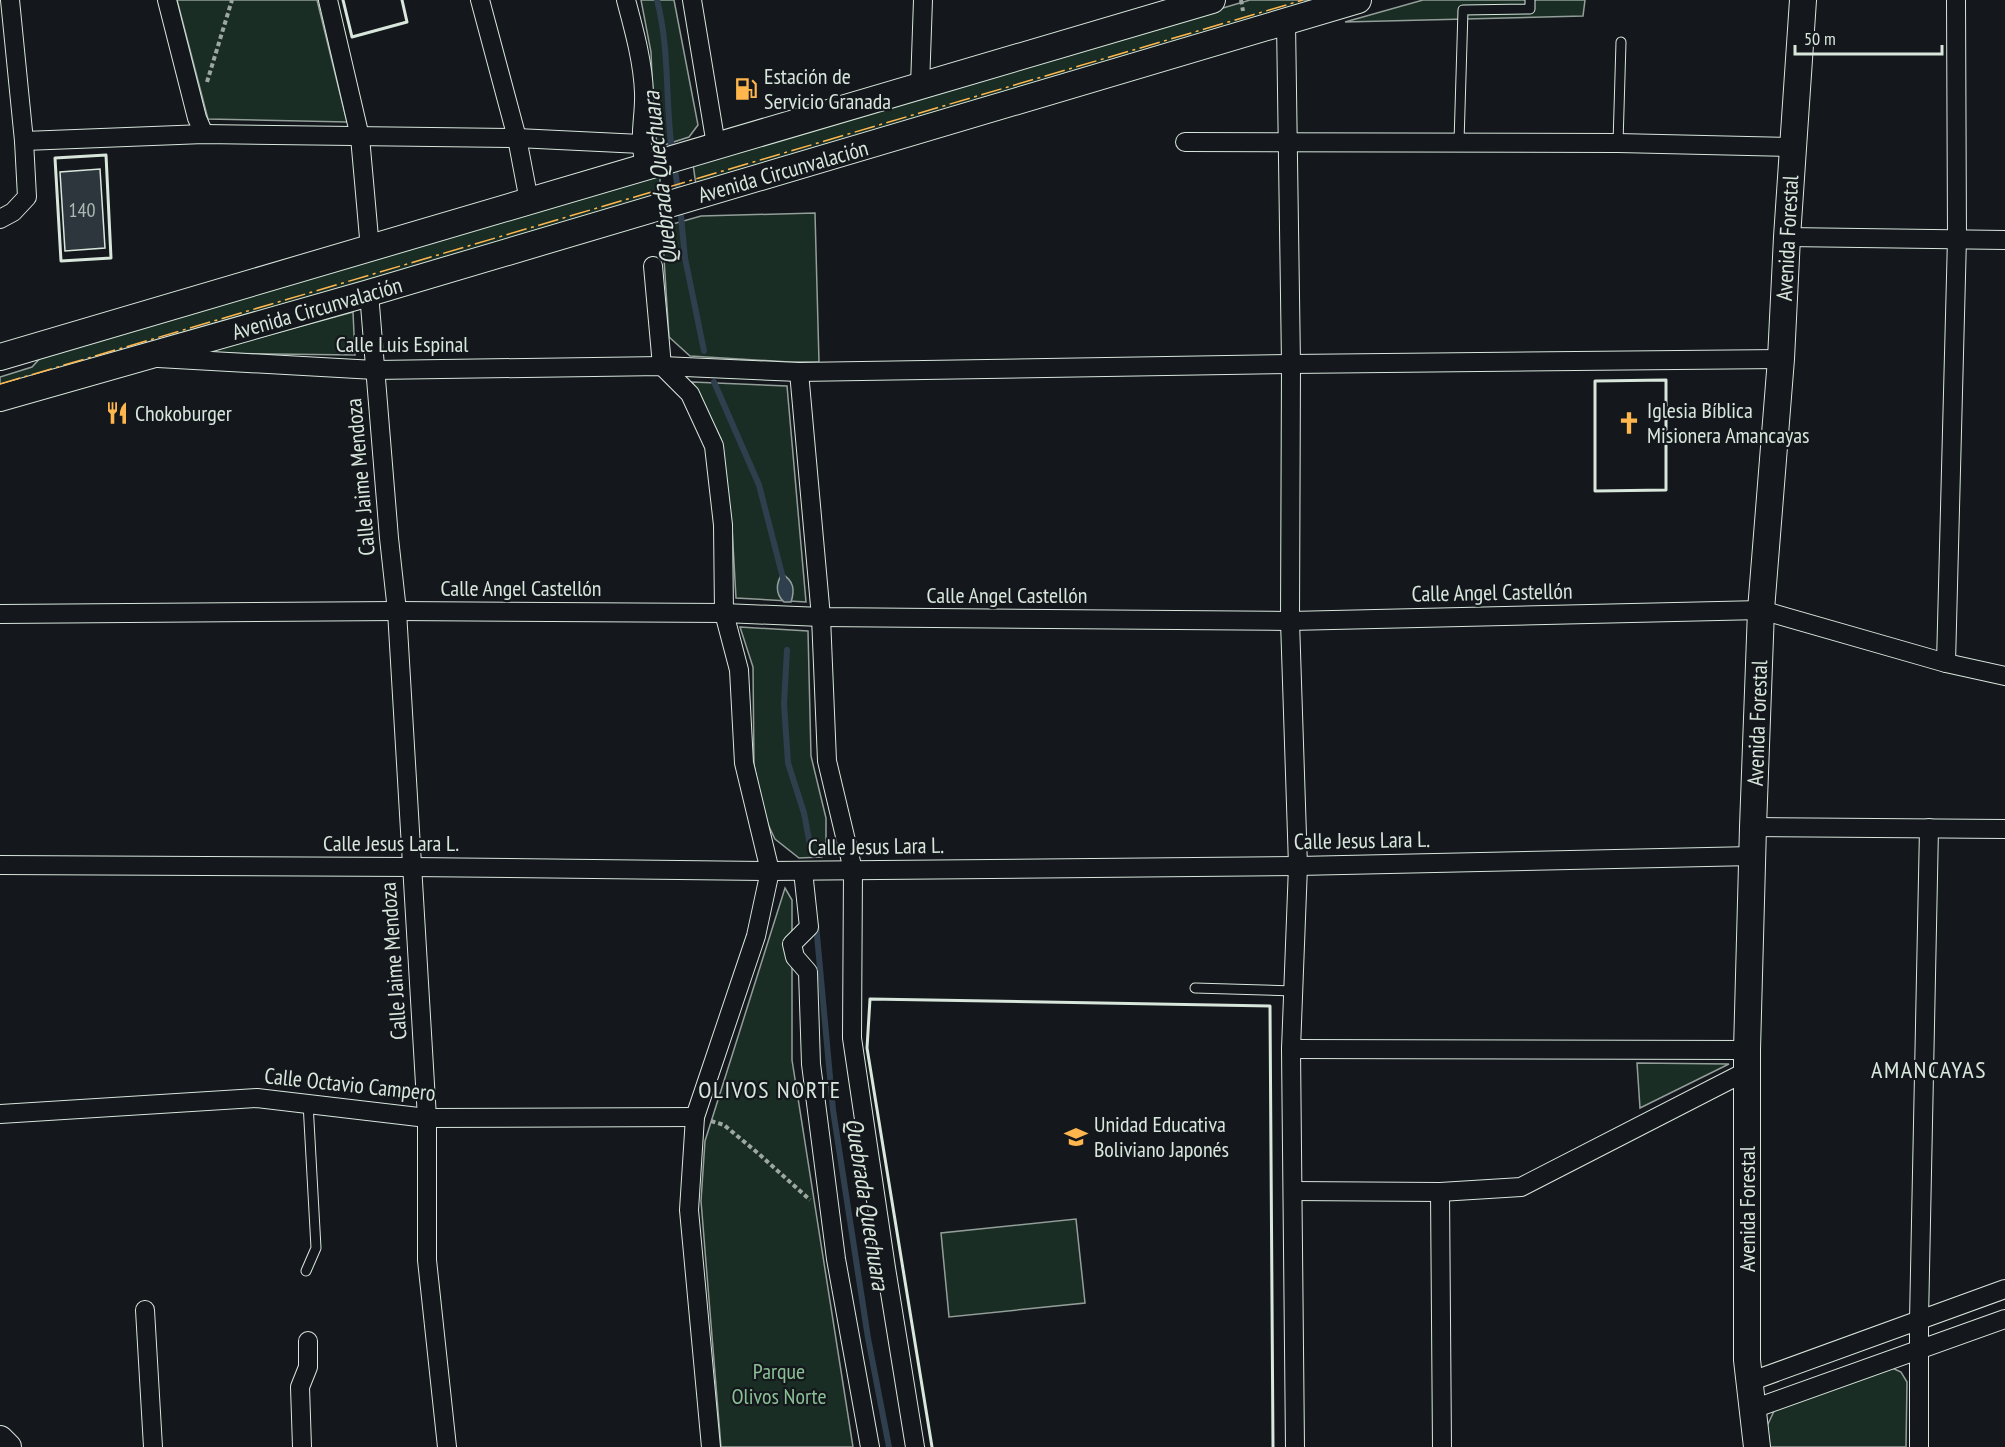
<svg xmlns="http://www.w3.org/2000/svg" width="2005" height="1447" font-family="'PT Sans Narrow',sans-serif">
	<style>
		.green { fill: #1a2d24; stroke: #939e99; stroke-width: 1.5 }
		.water { fill: #2f3f4d; stroke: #939e99; stroke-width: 1.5 }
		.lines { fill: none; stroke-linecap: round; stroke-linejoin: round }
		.stream { stroke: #2f3f4d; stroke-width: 6 }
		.building { fill: #2c363c; stroke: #d8e6dc; stroke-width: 1.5 }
		.lane-casing { stroke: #d8e6dc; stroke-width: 11 }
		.street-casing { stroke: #d8e6dc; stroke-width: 20 }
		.secondary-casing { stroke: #d8e6dc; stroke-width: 28 }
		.path { stroke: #9da8a2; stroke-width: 4; stroke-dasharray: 4.5 3; stroke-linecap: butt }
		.lane { stroke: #14181c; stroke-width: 9 }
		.street { stroke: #14181c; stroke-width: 18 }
		.secondary { stroke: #14181c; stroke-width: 26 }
		.wall { stroke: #d8e6dc; stroke-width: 3 }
		.power { stroke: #ffb74d; stroke-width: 1.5; stroke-dasharray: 21 4.5 3 4.5; stroke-linecap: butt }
		.labels { text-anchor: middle; stroke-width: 4.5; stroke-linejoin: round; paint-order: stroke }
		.number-label { font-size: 20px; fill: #adbab4 }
		.poi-label { font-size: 22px; fill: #d8e6dc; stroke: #14181c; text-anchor: start }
		.street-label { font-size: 22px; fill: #d8e6dc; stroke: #14181c }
		.park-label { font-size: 22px; fill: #8ac095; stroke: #14181c }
		.water-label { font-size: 24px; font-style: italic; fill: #d8e6dc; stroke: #14181c }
		.neighbourhood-label { font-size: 24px; letter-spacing: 1.5px; fill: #d8e6dc; stroke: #14181c }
	</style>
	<rect width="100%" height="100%" fill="#14181c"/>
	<g class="green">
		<polygon points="177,0 317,0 347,122 208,119"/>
		<polygon points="641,0 674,0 698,125 689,137 658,147 654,128 651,52"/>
		<polygon points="1250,0 1325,0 696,185 693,164"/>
		<polygon points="1423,0 1585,0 1583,16 1345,22"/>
		<polygon points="660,173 660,197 0,390 0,377 32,367 44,354"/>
		<polygon points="815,213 819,362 789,362 690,356 669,337 662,227 701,216"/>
		<polygon points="353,312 355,355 202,353"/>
		<polygon points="692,382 787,386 806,602 736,598 732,527 721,439"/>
		<polygon points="740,627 808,631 811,756 826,818 826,841 822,857 799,858 775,839 763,814 754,765 753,667"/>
		<polygon points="785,888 792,900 792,1060 853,1447 721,1447 701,1201 705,1141"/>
		<polygon points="1637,1063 1729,1064 1640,1108"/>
		<polygon points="1076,1219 1085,1303 949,1317 941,1233"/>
		<polygon points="1890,1367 1901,1372 1907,1382 1906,1447 1770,1447 1767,1426 1775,1409"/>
	</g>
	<path class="water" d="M782,574c12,7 13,16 9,28h-7c-9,-8 -8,-19 -2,-28z"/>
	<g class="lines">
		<g class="stream">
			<path d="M657,0c13,50 8,100 15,151"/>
			<polyline points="674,164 679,196"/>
			<polyline points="680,206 685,258 704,351"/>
			<polyline points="714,382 759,485 784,582"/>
			<polyline points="787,650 784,704 788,763 804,813 810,845"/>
			<polyline points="816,924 833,1110 868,1338 889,1447"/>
		</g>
	</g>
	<polygon class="building" points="100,169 105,248 65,251 60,172"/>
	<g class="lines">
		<g class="lane-casing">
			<g id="lane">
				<polyline points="1459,142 1463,10 1530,9 1530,0"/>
				<polyline points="1618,143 1621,42"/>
				<polyline points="1195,988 1294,991"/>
				<polyline points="306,1271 316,1248 308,1103"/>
			</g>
		</g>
		<g class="street-casing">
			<g id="street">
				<polyline points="167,0 197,118 204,134"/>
				<polyline points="328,0 360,137 370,249"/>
				<polyline points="480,0 517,138 529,201"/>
				<path d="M626,0c8,30 17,62 18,93 1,21 -5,41 -1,62"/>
				<polyline points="692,0 716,145"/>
				<polyline points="1286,22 1291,364 1290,621 1298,866 1291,1049 1295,1447"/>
				<polyline points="920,86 923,0"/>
				<polyline points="24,141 204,134 517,138 641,144"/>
				<polyline points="1185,142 1618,143 1792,147"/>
				<polyline points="0,219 13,212 27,197 24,141 10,0"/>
				<polyline points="1787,237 2005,240"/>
				<polyline points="653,266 662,366 690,394 714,446 723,525 724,613 739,670 744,763 770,871 756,936 695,1117 689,1210 711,1447"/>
				<polyline points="369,293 389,538 397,611 427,1118 427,1260 447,1447"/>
				<polyline points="158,358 375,370 662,366 799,372 1291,364 1781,359"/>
				<polyline points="799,372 821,617 827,761 853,870 852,1038 886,1268 915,1447"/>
				<polyline points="0,614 397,611 724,613 821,617 1290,621 1761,610 1946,663 2005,676"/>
				<polyline points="1946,663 1957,238 1956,0"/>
				<polyline points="1753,827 2005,829"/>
				<polyline points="0,865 411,867 770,871 1298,866 1753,856"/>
				<polyline points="803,871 809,927 792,944 795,957 808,972 811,1064 836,1259 870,1447"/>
				<polyline points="1291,1049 1747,1050"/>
				<polyline points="0,1114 257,1098 427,1118 695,1117"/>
				<polyline points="1293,1191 1440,1192 1521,1187 1747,1071"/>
				<polyline points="1440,1192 1442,1447"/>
				<polyline points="145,1310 153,1447"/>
				<polyline points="1749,1382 2005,1289"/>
				<polyline points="1753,1409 2005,1319"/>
				<polyline points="302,1447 300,1387 308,1367 308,1341"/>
				<polyline points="1919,1447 1919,1320 1929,828"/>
			</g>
		</g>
		<g class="secondary-casing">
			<g id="secondary">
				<polyline points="0,357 1212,0"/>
				<polyline points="0,398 369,293 1358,0"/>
				<polyline points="0,1439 8,1447"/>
				<polyline points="1757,1447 1747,1360 1747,1050 1753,827 1761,610 1781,359 1787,237 1803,0"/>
			</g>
		</g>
		<g class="path">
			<polyline points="1241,0 1243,11"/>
			<polyline points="207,82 232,0"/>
			<polyline points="711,1121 724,1125 759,1154 810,1200"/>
		</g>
		<use href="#lane" class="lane"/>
		<use href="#street" class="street"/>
		<use href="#secondary" class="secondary"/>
		<g class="wall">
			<polyline points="343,0 352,37 407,22 402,0"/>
			<polygon points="106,155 111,258 61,261 55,158"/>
			<polygon points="1666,380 1666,490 1595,491 1595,381"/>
			<polyline points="932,1447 867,1048 870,999 1270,1006 1273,1447"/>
		</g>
		<polyline class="power" points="0,384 1303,0"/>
	</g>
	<defs>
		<g id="fuel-bare" transform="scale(1.8)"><path d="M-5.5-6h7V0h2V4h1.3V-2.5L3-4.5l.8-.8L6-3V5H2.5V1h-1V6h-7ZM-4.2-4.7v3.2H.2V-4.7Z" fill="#ffb74d" stroke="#14181c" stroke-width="2.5" paint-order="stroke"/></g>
		<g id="restaurant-bare" transform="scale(1.8)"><path d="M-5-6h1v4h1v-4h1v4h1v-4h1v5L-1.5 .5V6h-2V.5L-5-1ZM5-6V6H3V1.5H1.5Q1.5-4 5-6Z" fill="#ffb74d" stroke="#14181c" stroke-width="2.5" paint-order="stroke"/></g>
		<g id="church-bare" transform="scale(1.8)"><path d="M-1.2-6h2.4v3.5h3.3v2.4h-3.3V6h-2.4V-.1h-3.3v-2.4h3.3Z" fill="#ffb74d" stroke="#14181c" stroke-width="2.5" paint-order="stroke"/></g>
		<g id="school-bare" transform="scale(1.8)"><path d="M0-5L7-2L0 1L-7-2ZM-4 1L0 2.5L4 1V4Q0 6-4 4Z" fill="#ffb74d" stroke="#14181c" stroke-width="2.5" paint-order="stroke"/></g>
	</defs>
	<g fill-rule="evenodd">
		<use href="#fuel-bare" x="746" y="89"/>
		<use href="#restaurant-bare" x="117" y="413"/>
		<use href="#church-bare" x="1629" y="423"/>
		<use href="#school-bare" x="1076" y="1137"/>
	</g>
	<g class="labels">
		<g class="number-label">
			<text x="82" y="217">140</text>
		</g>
		<g class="poi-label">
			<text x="764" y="84">Estación de<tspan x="764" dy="25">Servicio Granada</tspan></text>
			<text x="1647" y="418">Iglesia Bíblica<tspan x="1647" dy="25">Misionera Amancayas</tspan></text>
			<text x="135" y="421">Chokoburger</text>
			<text x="1094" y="1132">Unidad Educativa<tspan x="1094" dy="25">Boliviano Japonés</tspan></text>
		</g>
		<g class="street-label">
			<text transform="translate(783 171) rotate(-16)" y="8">Avenida Circunvalación</text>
			<text transform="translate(1787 238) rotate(-87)" y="8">Avenida Forestal</text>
			<text transform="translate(317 308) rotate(-16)" y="8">Avenida Circunvalación</text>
			<text x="402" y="352">Calle Luis Espinal</text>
			<text transform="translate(360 477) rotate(-95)" y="8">Calle Jaime Mendoza</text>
			<text x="521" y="596">Calle Angel Castellón</text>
			<text transform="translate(1492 592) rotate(-1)" y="8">Calle Angel Castellón</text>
			<text x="1007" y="603">Calle Angel Castellón</text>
			<text transform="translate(1757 723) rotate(-88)" y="8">Avenida Forestal</text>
			<text transform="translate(1362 840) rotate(-1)" y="8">Calle Jesus Lara L.</text>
			<text x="391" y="851">Calle Jesus Lara L.</text>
			<text transform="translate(876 846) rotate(-1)" y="8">Calle Jesus Lara L.</text>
			<text transform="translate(393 961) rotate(-94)" y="8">Calle Jaime Mendoza</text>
			<text transform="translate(350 1084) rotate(6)" y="8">Calle Octavio Campero</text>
			<text transform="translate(1747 1209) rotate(-90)" y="8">Avenida Forestal</text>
		</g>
		<g class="park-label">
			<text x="779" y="1379">Parque<tspan x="779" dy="25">Olivos Norte</tspan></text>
		</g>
		<g class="water-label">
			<text transform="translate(660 178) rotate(-96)" y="8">Quebrada Quechuara</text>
			<text transform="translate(867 1204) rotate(81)" y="8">Quebrada Quechuara</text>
		</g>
		<g class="neighbourhood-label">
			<text x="1929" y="1078">AMANCAYAS</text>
			<text x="770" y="1098">OLIVOS NORTE</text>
		</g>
	</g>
	<path d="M1795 45v9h147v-9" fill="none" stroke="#d8e6dc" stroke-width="3"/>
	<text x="1804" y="45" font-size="18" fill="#d8e6dc" stroke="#14181c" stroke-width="4.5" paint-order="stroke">50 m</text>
</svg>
